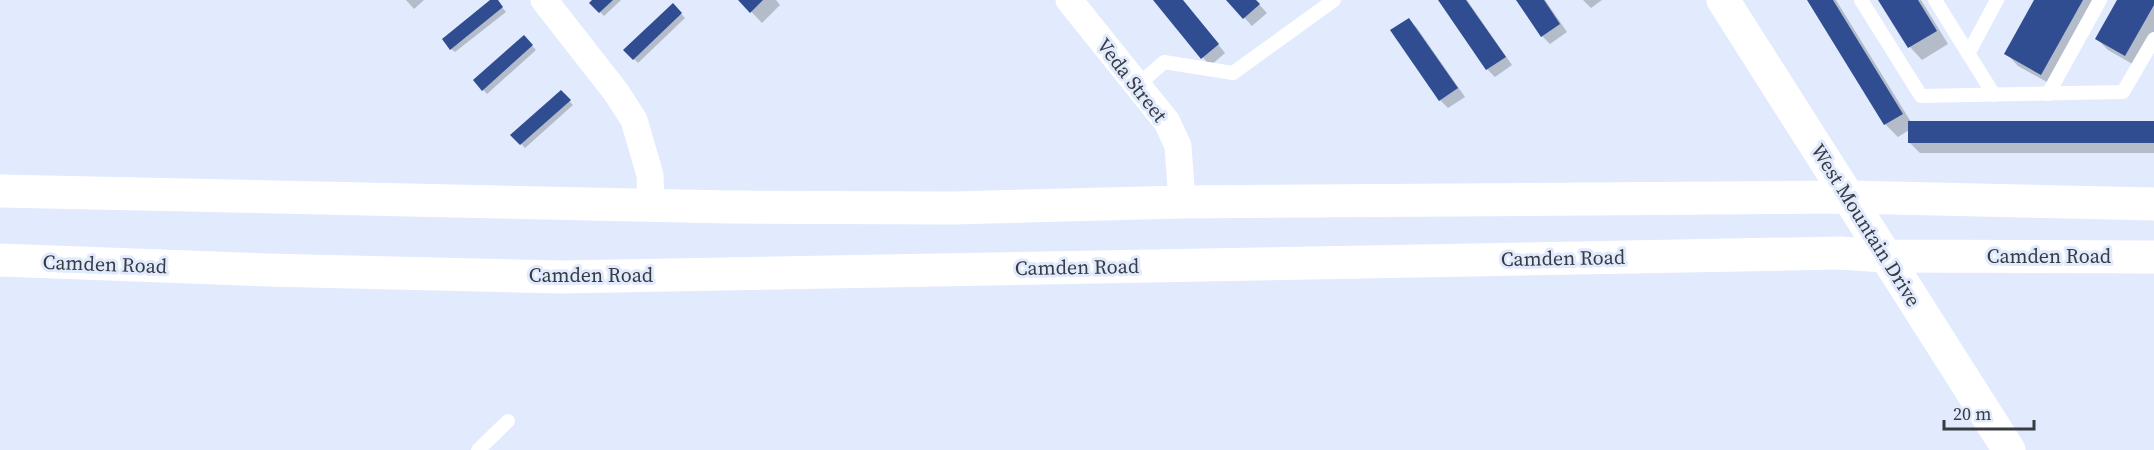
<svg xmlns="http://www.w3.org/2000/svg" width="2154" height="450" font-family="'Source Serif 4',serif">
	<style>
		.shadow { fill: #0003 }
		.building { fill: #2f4d90 }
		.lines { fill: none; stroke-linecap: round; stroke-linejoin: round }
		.service { stroke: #fff; stroke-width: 14 }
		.minor { stroke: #fff; stroke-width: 27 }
		.tertiary { stroke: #fff; stroke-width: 33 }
		.labels { text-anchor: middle; stroke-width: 6; stroke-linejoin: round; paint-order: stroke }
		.street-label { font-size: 20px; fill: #373b42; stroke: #e1ebfd }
	</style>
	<rect width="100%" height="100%" fill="#e1ebfd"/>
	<g class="shadow">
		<polygon points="406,0 424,0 414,9"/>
		<polygon points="492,0 496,0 506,12 455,52 451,49"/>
		<polygon points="594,0 621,0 604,16 591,3"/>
		<polygon points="740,0 776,0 780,5 762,23"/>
		<polygon points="1155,0 1182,0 1225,53 1210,66"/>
		<polygon points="1228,0 1255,0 1267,13 1252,26"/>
		<polygon points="1440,0 1467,0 1512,65 1495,77 1487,69"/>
		<polygon points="1518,0 1545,0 1567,32 1550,44 1542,36"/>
		<polygon points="1583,0 1602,0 1591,8"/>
		<polygon points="1809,0 1836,0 1911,122 2154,122 2154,153 1920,153 1909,142 1909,130 1898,137 1885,124"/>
		<polygon points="1880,0 1921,0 1948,44 1922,60 1910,47"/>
		<polygon points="2036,0 2103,0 2054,86 2018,66 2006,53"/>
		<polygon points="2119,0 2154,0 2154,34 2136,66 2108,50 2097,39"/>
		<polygon points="673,5 685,18 638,63 625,50"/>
		<polygon points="1409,20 1417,28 1465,97 1448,108 1440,100"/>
		<polygon points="524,37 536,50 487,94 475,81"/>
		<polygon points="561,92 573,105 525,148 513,135"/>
	</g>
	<g class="building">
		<polygon points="490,0 498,0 503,7 450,50 442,39"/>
		<polygon points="592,0 613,0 599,13 589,3"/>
		<polygon points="738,0 763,0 750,13"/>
		<polygon points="1153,0 1183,0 1219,44 1201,59"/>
		<polygon points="1226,0 1256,0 1260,4 1243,19"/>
		<polygon points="1438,0 1466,0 1506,57 1486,70"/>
		<polygon points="1516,0 1544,0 1560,24 1541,37"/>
		<polygon points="1807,0 1833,0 1903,114 1884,125"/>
		<polygon points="1878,0 1918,0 1937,31 1908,48"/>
		<polygon points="2034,0 2083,0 2041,75 2004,54"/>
		<polygon points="2117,0 2154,0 2154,5 2125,56 2095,39"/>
		<polygon points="673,3 682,13 633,60 623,50"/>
		<polygon points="1409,18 1458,88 1439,101 1390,30"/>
		<polygon points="524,35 533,45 482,91 473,80"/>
		<polygon points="561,90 571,100 520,145 510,135"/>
		<rect x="1908" y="121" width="246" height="22"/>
	</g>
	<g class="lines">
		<g class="service">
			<polyline points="1861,0 1921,96 2123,92 2154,39"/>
			<polyline points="1935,0 1994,95"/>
			<polyline points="1968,54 1997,0"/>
			<polyline points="1138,85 1164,62 1233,73 1334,0"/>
			<polyline points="2048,94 2100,0"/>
			<polyline points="478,450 508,421"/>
		</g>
		<g class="minor">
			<polyline points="544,0 616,92 634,120 650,175 651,206"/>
			<polyline points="1069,0 1167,122 1178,146 1182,202"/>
		</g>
		<g class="tertiary">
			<polyline points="1723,0 2009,450"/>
			<polyline points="0,191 729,207 953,208 1182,202 1848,197 2154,204"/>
			<polyline points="0,260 267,270 561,277 1840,253 1885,256 2154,257"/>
		</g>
	</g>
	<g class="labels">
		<g class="street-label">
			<text transform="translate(1132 80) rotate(52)" y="7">Veda Street</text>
			<text transform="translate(1866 225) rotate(58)" y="7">West Mountain Drive</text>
			<text x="2049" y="263">Camden Road</text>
			<text transform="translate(1563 258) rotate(-1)" y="7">Camden Road</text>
			<text transform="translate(105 264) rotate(2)" y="7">Camden Road</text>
			<text transform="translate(1077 267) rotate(-1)" y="7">Camden Road</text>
			<text x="591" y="282">Camden Road</text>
		</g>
	</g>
	<path d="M1944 420v9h90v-9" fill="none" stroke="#373b42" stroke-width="3"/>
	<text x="1953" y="420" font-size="18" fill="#373b42" stroke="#e1ebfd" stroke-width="4.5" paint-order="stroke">20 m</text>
</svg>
